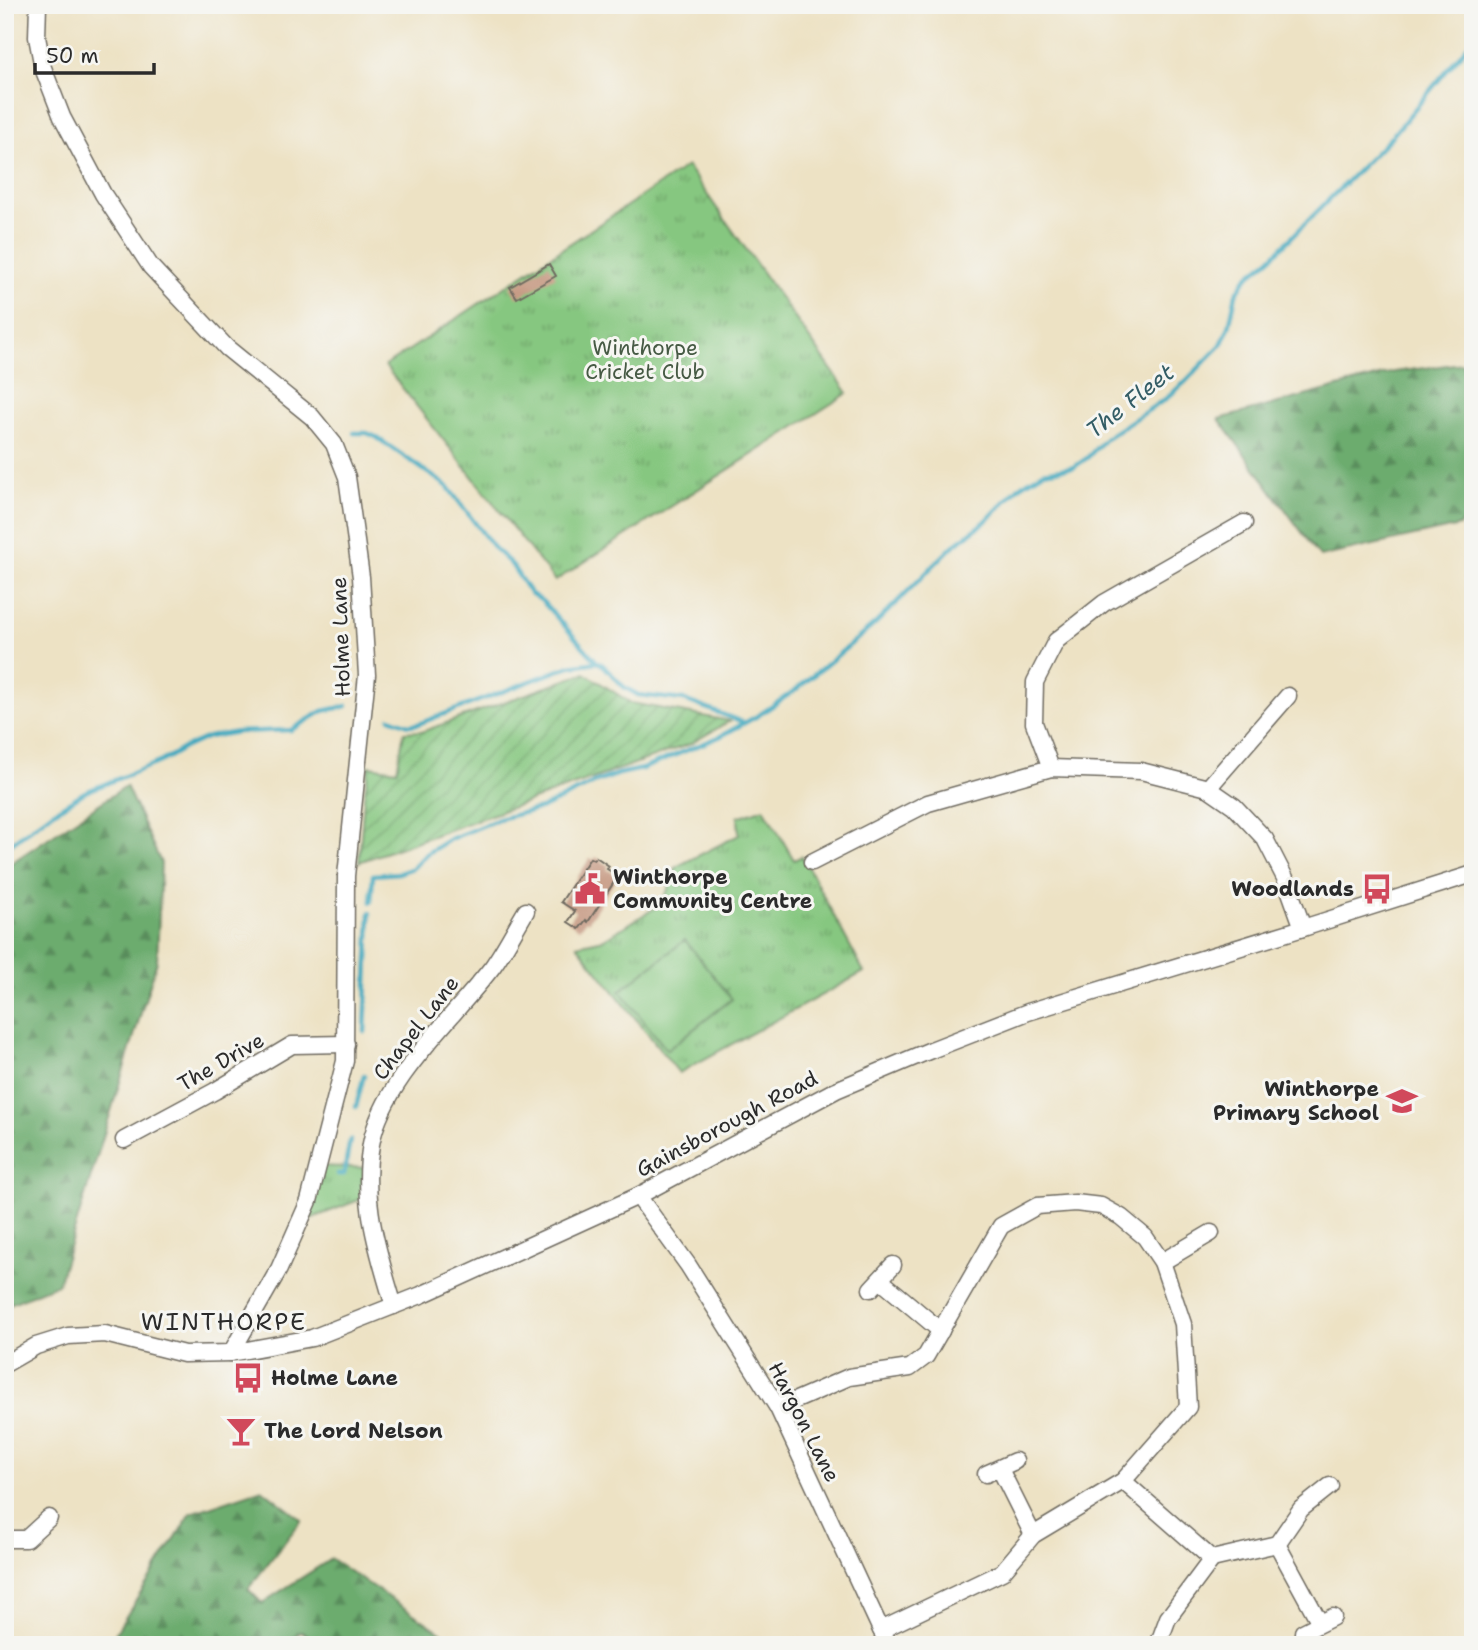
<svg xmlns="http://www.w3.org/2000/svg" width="1478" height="1650" font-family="'Shantell Sans',sans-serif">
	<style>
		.grass { fill: url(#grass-tufts); stroke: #587956; stroke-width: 2 }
		.forest { fill: url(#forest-firs); stroke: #4c6c4c; stroke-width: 2 }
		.garden { fill: url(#garden-furrows); stroke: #587956; stroke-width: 2 }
		.pitch { fill: #86c780; stroke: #587956; stroke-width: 2 }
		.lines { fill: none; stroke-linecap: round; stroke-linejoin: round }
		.stream { stroke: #3fa9bf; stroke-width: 4.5 }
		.building { fill: #c79c86 }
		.minor-casing { stroke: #6f6b61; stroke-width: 19 }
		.minor { stroke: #fff; stroke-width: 16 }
		.labels { text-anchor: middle; stroke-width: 6; stroke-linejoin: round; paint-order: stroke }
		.park-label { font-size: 21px; fill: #465a44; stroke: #f6f6f2 }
		.street-label { font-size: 21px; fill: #2b2b2b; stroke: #f6f6f2 }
		.poi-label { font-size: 21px; font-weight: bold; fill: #2b2b2b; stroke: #f6f6f2; text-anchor: start }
		.water-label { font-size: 23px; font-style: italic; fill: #335d66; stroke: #f6f6f2 }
		.quarter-label { font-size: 24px; letter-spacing: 2px; fill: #2b2b2b; stroke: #f6f6f2 }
	</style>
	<defs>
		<pattern id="grass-tufts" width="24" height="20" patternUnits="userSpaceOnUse" patternTransform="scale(1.75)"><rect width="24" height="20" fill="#86c780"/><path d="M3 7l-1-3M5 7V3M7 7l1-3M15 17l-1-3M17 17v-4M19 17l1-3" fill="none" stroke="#6ea269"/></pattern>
		<pattern id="forest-firs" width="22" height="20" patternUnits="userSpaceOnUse" patternTransform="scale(1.75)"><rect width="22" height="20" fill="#6cac6e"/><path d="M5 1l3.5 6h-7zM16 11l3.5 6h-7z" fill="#598c5b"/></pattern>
		<pattern id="garden-furrows" width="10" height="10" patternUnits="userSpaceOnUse" patternTransform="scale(1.75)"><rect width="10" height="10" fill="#86c780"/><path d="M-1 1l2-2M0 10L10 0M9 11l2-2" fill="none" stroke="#6ea269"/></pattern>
	</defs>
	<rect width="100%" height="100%" fill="#f6f6f2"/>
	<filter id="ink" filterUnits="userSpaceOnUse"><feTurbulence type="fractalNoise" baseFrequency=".0143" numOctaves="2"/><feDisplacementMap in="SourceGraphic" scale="14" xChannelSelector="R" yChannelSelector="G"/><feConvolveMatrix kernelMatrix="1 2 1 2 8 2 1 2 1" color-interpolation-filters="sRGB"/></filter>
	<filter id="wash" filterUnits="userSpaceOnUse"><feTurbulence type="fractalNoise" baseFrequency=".00686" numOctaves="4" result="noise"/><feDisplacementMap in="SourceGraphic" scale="28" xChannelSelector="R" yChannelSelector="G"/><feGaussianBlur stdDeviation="1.57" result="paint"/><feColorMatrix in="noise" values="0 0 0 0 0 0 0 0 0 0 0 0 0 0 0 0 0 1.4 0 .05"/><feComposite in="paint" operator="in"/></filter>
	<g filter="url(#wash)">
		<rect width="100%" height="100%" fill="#ede2c4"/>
		<g class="grass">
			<polygon points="687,166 848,393 555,581 385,366"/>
			<polygon points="764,808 794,860 802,856 864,972 679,1073 577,945 604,939 658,906 667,892 676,867 739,835 738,817"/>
			<polygon points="319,1166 369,1168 369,1196 300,1223"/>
		</g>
		<g class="forest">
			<polygon points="1462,363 1473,392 1473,509 1459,526 1320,557 1219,419 1394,372"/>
			<polygon points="126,786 161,863 157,961 58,1284 5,1306 5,867"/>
			<polygon points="262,1489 302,1520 248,1589 262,1603 331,1559 445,1635 448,1645 325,1645 301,1632 282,1645 108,1645 191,1513"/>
		</g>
		<polygon class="garden" points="585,673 631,703 730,721 690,744 359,862 364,797 369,766 397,770 404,732 424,731"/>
		<polygon class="pitch" points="685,940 732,999 667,1050 620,991"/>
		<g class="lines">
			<g class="stream">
				<polyline points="354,433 367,433 376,437 447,486 494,548 511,564 530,593 542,601 597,662"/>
				<polyline points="390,718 409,725 418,724 570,666 597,662 603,665 624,687 638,695 684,700 743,722"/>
				<polyline points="5,848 50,814 85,792 162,761 184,748 208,737 238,732 291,730 323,711 347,706"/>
				<polyline points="371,902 373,875 399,873 413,868 426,854 450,839 499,819 542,808 596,782 619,774 642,769 719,737 759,715 797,689 875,624 953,546 985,522 1019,487 1043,472 1074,467 1087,458 1106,438 1167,398 1186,381 1221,345 1229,327 1236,294 1247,277 1270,259 1393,135 1473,39"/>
				<polyline points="365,1032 370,913"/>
				<polyline points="356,1107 364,1075"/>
				<polyline points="338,1174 344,1174 350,1140"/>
			</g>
		</g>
		<g id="blocks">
			<g class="building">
				<polygon points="549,264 556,276 517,298 510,287"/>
				<polygon points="596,857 609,866 607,869 618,876 588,922 586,920 579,929 568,922 575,911 561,902 590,858 594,860"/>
			</g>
		</g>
	</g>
	<g filter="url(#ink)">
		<use href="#blocks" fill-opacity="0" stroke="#6f6b61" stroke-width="2"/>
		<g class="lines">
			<g class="minor-casing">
				<g id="minor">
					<polyline points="38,5 37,37 43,68 62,117 103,194 151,267 227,348 312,417 334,444 347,477 361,577 367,675 346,876 345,1061 309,1201 279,1269 231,1353"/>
					<polyline points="1051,768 1034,723 1035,682 1056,641 1104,603 1244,523"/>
					<polyline points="1208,788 1288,696"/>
					<polyline points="812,862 928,803 1051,768 1141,771 1208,788 1234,806 1265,839 1285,878 1303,928"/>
					<polyline points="124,1140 215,1091 292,1045 346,1044"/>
					<polyline points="638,1196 688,1265 778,1408 888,1645"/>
					<polyline points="1162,1262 1211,1233"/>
					<polyline points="880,1280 941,1331"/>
					<polyline points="871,1289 893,1265"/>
					<path d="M394,1306c-16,-53 -33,-106 -23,-162 12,-65 83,-126 122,-178 12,-17 22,-37 33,-55"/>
					<polyline points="5,1364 36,1346 68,1336 105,1334 184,1354 231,1353 312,1338 421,1295 638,1196 836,1090 931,1050 1028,1012 1303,928 1473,874"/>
					<polyline points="778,1408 849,1377 910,1368 926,1356 1001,1226 1037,1206 1075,1203 1101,1206 1121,1217 1145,1237 1162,1262 1183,1324 1188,1407 1123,1481 1033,1535 1002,1572 881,1630"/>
					<polyline points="1000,1469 1033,1535"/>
					<polyline points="986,1474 1015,1461"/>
					<polyline points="1123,1481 1212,1559 1277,1544 1301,1509 1330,1486"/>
					<polyline points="5,1539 26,1539 49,1518"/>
					<polyline points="1277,1544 1320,1623"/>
					<polyline points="1303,1632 1333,1617"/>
					<polyline points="1158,1645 1168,1618 1212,1559"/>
				</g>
			</g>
			<use href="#minor" class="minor"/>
		</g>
	</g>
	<defs>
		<g id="civic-bare" transform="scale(2.415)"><path d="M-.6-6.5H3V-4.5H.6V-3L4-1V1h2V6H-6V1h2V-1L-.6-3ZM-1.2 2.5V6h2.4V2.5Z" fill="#d1495b" stroke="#f6f6f2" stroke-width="2.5" paint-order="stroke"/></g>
		<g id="bus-bare" transform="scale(2.415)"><path d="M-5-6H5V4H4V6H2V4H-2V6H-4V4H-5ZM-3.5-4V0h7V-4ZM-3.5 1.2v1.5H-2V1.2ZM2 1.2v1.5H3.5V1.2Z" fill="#d1495b" stroke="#f6f6f2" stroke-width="2.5" paint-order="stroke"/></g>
		<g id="school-bare" transform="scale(2.415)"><path d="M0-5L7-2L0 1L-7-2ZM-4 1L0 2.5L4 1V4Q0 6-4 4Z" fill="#d1495b" stroke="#f6f6f2" stroke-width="2.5" paint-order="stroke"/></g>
		<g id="bar-bare" transform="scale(2.415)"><path d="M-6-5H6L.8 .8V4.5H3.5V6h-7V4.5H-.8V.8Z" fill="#d1495b" stroke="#f6f6f2" stroke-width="2.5" paint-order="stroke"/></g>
	</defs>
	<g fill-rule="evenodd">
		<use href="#civic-bare" x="590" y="889"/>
		<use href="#bus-bare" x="1377" y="889"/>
		<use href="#school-bare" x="1402" y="1101"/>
		<use href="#bus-bare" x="248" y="1378"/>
		<use href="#bar-bare" x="241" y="1431"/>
	</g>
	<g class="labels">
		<g class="park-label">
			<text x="645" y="355">Winthorpe<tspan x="645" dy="24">Cricket Club</tspan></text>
		</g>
		<g class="street-label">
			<text transform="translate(341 637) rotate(-92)" y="7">Holme Lane</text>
			<text transform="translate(416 1028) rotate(-52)" y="7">Chapel Lane</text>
			<text transform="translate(221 1062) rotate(-30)" y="7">The Drive</text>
			<text transform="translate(727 1124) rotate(-28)" y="7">Gainsborough Road</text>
			<text transform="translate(804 1422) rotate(63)" y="7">Hargon Lane</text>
		</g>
		<g class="poi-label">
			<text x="613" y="884">Winthorpe<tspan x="613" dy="24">Community Centre</tspan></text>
			<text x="1354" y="896" text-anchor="end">Woodlands</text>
			<text x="1379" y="1096" text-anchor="end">Winthorpe<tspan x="1379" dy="24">Primary School</tspan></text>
			<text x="271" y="1385">Holme Lane</text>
			<text x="264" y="1438">The Lord Nelson</text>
		</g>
		<g class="water-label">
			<text transform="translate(1130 401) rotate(-38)" y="8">The Fleet</text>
		</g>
		<g class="quarter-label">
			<text x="224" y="1330">WINTHORPE</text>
		</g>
	</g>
	<rect width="1478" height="1650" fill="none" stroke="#f6f6f2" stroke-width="28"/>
	<path d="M35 63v10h119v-10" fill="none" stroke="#2b2b2b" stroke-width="3.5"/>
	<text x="46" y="63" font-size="21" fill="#2b2b2b" stroke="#f6f6f2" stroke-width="5" paint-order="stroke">50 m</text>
</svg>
